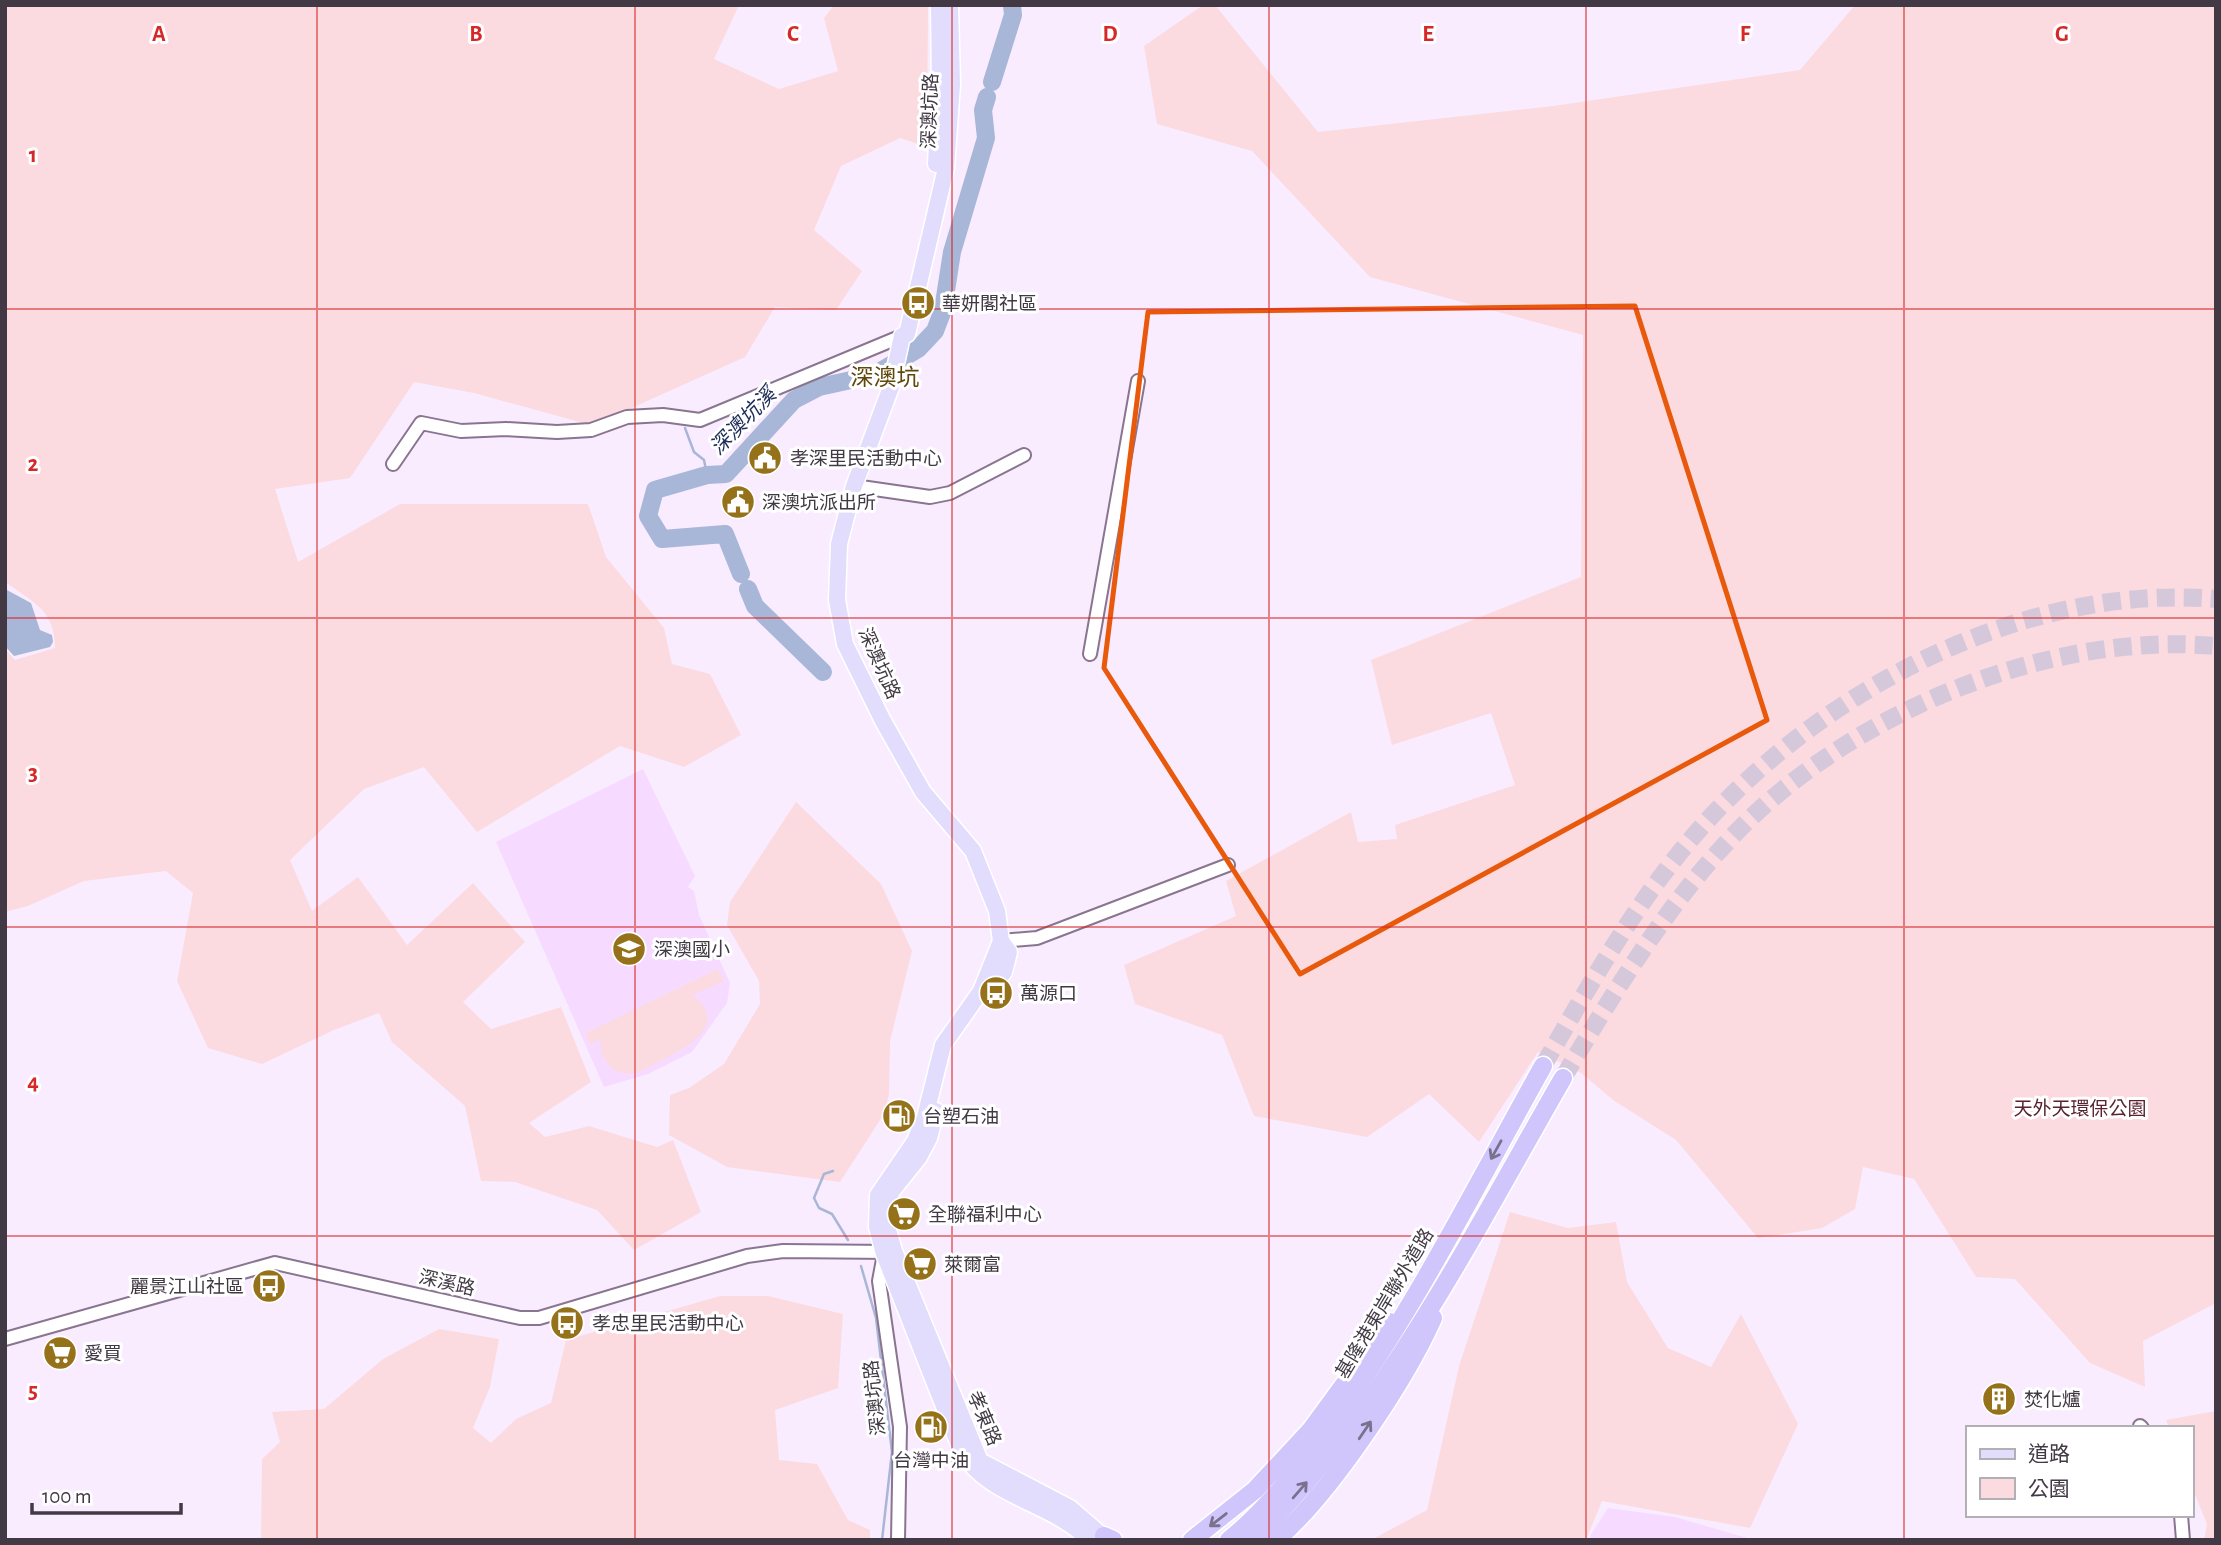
<svg xmlns="http://www.w3.org/2000/svg" width="2221" height="1545" font-family="'Alegreya Sans','Noto Sans TC',sans-serif">
	<style>
		.built { fill: #f6daff }
		.green { fill: #fbdbe0 }
		.water { fill: #a8b6d8 }
		.lines { fill: none; stroke-linecap: round; stroke-linejoin: round }
		.stream { stroke: #a8b6d8; stroke-width: 2.5 }
		.river { stroke: #a8b6d8; stroke-width: 18 }
		.highway-tunnel { stroke: #d5c8da; stroke-width: 18; stroke-dasharray: 18 9; stroke-linecap: butt }
		.minor-casing { stroke: #897590; stroke-width: 16 }
		.major-casing { stroke: #fff; stroke-width: 19 }
		.highway-casing { stroke: #fff; stroke-width: 21 }
		.minor { stroke: #fff; stroke-width: 12 }
		.major { stroke: #e3ddfd; stroke-width: 16 }
		.highway { stroke: #d0c6fc; stroke-width: 18 }
		.oneway { stroke: #7b718e }
		.marked { fill: none; stroke: #e8590c; stroke-width: 5; stroke-linejoin: round }
		.grid { fill: none; stroke: #d62828; stroke-width: 2; stroke-opacity: 0.55 }
		.labels { text-anchor: middle; stroke-width: 6; stroke-linejoin: round; paint-order: stroke }
		.street-label { font-size: 19px; fill: #423945; stroke: #fff }
		.poi-label { font-size: 19px; fill: #423945; stroke: #fff; text-anchor: start }
		.park-label { font-size: 19px; fill: #59222f; stroke: #fff }
		.water-label { font-size: 21px; font-style: italic; fill: #1d2c58; stroke: #fff }
		.quarter-label { font-size: 23px; fill: #61480b; stroke: #fff }
		.grid-label { font-size: 23px; text-anchor: middle; font-weight: bold; fill: #d62828; stroke: #fff; stroke-width: 6; stroke-linejoin: round; paint-order: stroke }
	</style>
	<rect width="100%" height="100%" fill="#faecff"/>
	<g class="built">
		<polygon points="643,769 695,876 688,887 694,891 699,915 730,983 727,1003 692,1052 648,1074 604,1087 496,842"/>
		<polygon points="1608,1508 1675,1517 1754,1540 1592,1540 1590,1536"/>
	</g>
	<g class="green">
		<path d="M5,5h734l-25,54 65,30 59,-18 -14,-53 10,-13h94l-1,142 -27,-9 -59,28 -27,64 48,41 -26,39 -61,-3 -30,50 -129,58 -29,9 -113,-31 -60,-11 -64,96 -75,11 23,73 102,-58h188l18,53 58,71 8,36 38,10 31,61 -57,32 -64,-21 -143,86 -53,-65 -60,22 -74,71 22,51 46,-34 49,68 66,-62 52,59 -62,60 28,27 70,-22 30,75 -62,41 16,14 44,-11 68,21 16,-7 28,72 -67,38 -37,-40 -82,-28 -34,-1 -16,-75 -73,-64 -13,-29 -45,17 -72,34 -54,-16 -31,-67 16,-88 -27,-22 -82,10 -56,25 -23,6v-263l10,11 40,-12c0,-38 -22,-46 -50,-66z"/>
		<polygon points="1203,5 1215,5 1318,132 1553,106 1800,70 1855,5 2216,5 2216,1303 2143,1341 2145,1387 2090,1363 2015,1279 1976,1277 1914,1179 1863,1167 1855,1209 1822,1228 1758,1238 1676,1140 1613,1100 1581,1073 1538,1052 1479,1142 1429,1094 1367,1137 1254,1116 1222,1035 1135,1004 1124,965 1236,916 1226,881 1351,812 1358,842 1397,839 1395,825 1515,785 1491,713 1392,745 1371,660 1581,577 1583,335 1370,277 1252,151 1157,124 1144,46"/>
		<polygon points="796,802 881,884 912,951 890,1041 889,1094 884,1114 840,1182 727,1167 669,1135 670,1095 689,1088 724,1064 760,1004 759,981 727,925 730,902"/>
		<path d="M718,969l6,12 -32,14c39,29 -5,52 -30,65 -11,6 -26,16 -40,13 -15,-4 -23,-21 -21,-34l-11,5 -4,-11z"/>
		<polygon points="1510,1212 1568,1228 1616,1222 1627,1282 1668,1348 1711,1367 1741,1314 1798,1424 1750,1528 1602,1501 1586,1540 1371,1540 1427,1510 1459,1366"/>
		<polygon points="720,1296 768,1296 843,1314 838,1388 775,1410 779,1460 817,1464 848,1520 870,1530 870,1540 261,1540 262,1459 280,1442 272,1412 324,1409 383,1359 439,1329 499,1339 490,1387 473,1428 491,1443 516,1419 551,1403 566,1340"/>
		<polygon points="2216,1411 2216,1540 2204,1540 2207,1524 2191,1485 2191,1428 2169,1428 2166,1420"/>
	</g>
	<polygon class="water" points="5,589 31,603 40,630 52,635 53,642 50,647 14,656 5,646"/>
	<g class="lines">
		<g class="stream">
			<polyline points="685,428 694,452 704,460 707,475"/>
			<polyline points="833,1171 824,1174 814,1198 819,1208 832,1214 848,1240"/>
			<polyline points="861,1266 876,1318 892,1452 882,1540"/>
		</g>
		<g class="river">
			<polyline points="992,82 1013,15 1012,5"/>
			<polyline points="741,574 725,534 662,539 648,516 655,490 707,475 726,474 794,400 819,387 874,375 918,349 935,331 943,310 952,252 986,138 983,110 987,97"/>
			<polyline points="748,589 755,606 823,672"/>
		</g>
		<g class="highway-tunnel">
			<path d="M1543,1066c54,-94 106,-188 183,-265 123,-125 311,-217 490,-202"/>
			<path d="M1563,1078c50,-84 99,-166 166,-238 116,-125 316,-209 487,-194"/>
		</g>
		<g class="minor-casing">
			<g id="minor">
				<polyline points="393,464 421,423 461,431 506,429 557,432 591,430 627,417 663,415 700,420 902,336"/>
				<polyline points="854,486 930,497 950,493 1024,455"/>
				<polyline points="1090,654 1138,381"/>
				<polyline points="1001,941 1037,938 1228,865"/>
				<polyline points="884,1254 879,1281 900,1427 898,1540"/>
				<polyline points="5,1339 275,1263 520,1318 539,1318 747,1256 783,1251 892,1252"/>
				<polyline points="2140,1426 2142,1428"/>
				<polyline points="2181,1515 2183,1540"/>
			</g>
		</g>
		<g class="major-casing">
			<g id="major">
				<path d="M950,5l2,79 -6,84 -39,166 -5,2 -11,51 -37,99 -15,58 -2,56 8,44 38,77 40,71 50,59 24,60 4,30 -20,50 -38,54 -18,72 -10,24 -37,54 -1,32 7,27 78,198c27,46 90,50 127,88"/>
				<polyline points="936,164 940,84 939,5"/>
				<polyline points="987,996 1004,972 1009,952 1001,941"/>
				<polyline points="936,1111 929,1138 919,1157 891,1192 886,1223 894,1251 980,1461 1070,1508 1107,1540"/>
			</g>
		</g>
		<g class="highway-casing">
			<g id="highway">
				<polyline points="1104,1536 1113,1540"/>
				<polyline points="1192,1540 1255,1490 1310,1431 1390,1322"/>
				<path d="M1229,1540c35,-28 63,-64 90,-99 88,-116 153,-248 224,-375"/>
				<path d="M1253,1540c132,-131 218,-302 310,-462"/>
				<path d="M1276,1540c53,-45 129,-159 157,-222"/>
			</g>
		</g>
		<use href="#minor" class="minor"/>
		<use href="#major" class="major"/>
		<use href="#highway" class="highway"/>
	</g>
	<defs><path id="oneway-shaft" d="M-6 0H5M1.5-3L5.5 0L1.5 3" fill="none" stroke-width="1.6" stroke-linecap="round" stroke-linejoin="round" transform="scale(1.75)"/></defs>
	<g class="oneway">
		<use href="#oneway-shaft" transform="translate(1496 1150) rotate(119)"/>
		<use href="#oneway-shaft" transform="translate(1365 1430) rotate(-56)"/>
		<use href="#oneway-shaft" transform="translate(1300 1490) rotate(-49)"/>
		<use href="#oneway-shaft" transform="translate(1218 1520) rotate(142)"/>
	</g>
	<path class="marked" d="M1635,306l132,414 -467,254 -196,-306 44,-356z"/>
	<path class="grid" d="M317,5v1535M635,5v1535M952,5v1535M1269,5v1535M1586,5v1535M1904,5v1535M5,309h2211M5,618h2211M5,927h2211M5,1236h2211"/>
	<defs>
		<g id="bus-disc" transform="scale(1.75)"><circle r="9.5" fill="#957119" stroke="#fff"/><path d="M-5-6H5V4H4V6H2V4H-2V6H-4V4H-5ZM-3.5-4V0h7V-4ZM-3.5 1.2v1.5H-2V1.2ZM2 1.2v1.5H3.5V1.2Z" fill="#fff"/></g>
		<g id="civic-disc" transform="scale(1.75)"><circle r="9.5" fill="#957119" stroke="#fff"/><path d="M-.6-6.5H3V-4.5H.6V-3L4-1V1h2V6H-6V1h2V-1L-.6-3ZM-1.2 2.5V6h2.4V2.5Z" fill="#fff"/></g>
		<g id="school-disc" transform="scale(1.75)"><circle r="9.5" fill="#957119" stroke="#fff"/><path d="M0-5L7-2L0 1L-7-2ZM-4 1L0 2.5L4 1V4Q0 6-4 4Z" fill="#fff"/></g>
		<g id="fuel-disc" transform="scale(1.75)"><circle r="9.5" fill="#957119" stroke="#fff"/><path d="M-5.5-6h7V0h2V4h1.3V-2.5L3-4.5l.8-.8L6-3V5H2.5V1h-1V6h-7ZM-4.2-4.7v3.2H.2V-4.7Z" fill="#fff"/></g>
		<g id="supermarket-disc" transform="scale(1.75)"><circle r="9.5" fill="#957119" stroke="#fff"/><path d="M-6-5.5h2.5l.6 2H6L4.5 2H-2.5L-4.4-4H-6ZM-1.5 3.2a1.3 1.3 0 1 0 .1 0ZM3 3.2a1.3 1.3 0 1 0 .1 0Z" fill="#fff"/></g>
		<g id="building-disc" transform="scale(1.75)"><circle r="9.5" fill="#957119" stroke="#fff"/><path d="M-4-6H4V6H1V3H-1V6H-4ZM-2.5-4.3h1.7v1.8h-1.7ZM.8-4.3h1.7v1.8H.8ZM-2.5-1h1.7V.8h-1.7ZM.8-1h1.7V.8H.8Z" fill="#fff"/></g>
	</defs>
	<g fill-rule="evenodd">
		<use href="#bus-disc" x="918" y="303"/>
		<use href="#civic-disc" x="765" y="458"/>
		<use href="#civic-disc" x="738" y="502"/>
		<use href="#school-disc" x="629" y="949"/>
		<use href="#bus-disc" x="996" y="993"/>
		<use href="#fuel-disc" x="899" y="1116"/>
		<use href="#supermarket-disc" x="904" y="1214"/>
		<use href="#supermarket-disc" x="920" y="1264"/>
		<use href="#bus-disc" x="269" y="1286"/>
		<use href="#bus-disc" x="567" y="1323"/>
		<use href="#supermarket-disc" x="60" y="1353"/>
		<use href="#building-disc" x="1999" y="1399"/>
		<use href="#fuel-disc" x="931" y="1427"/>
	</g>
	<g class="labels">
		<g class="street-label">
			<text transform="translate(929 111) rotate(-88)" y="7">深澳坑路</text>
			<text transform="translate(880 663) rotate(66)" y="7">深澳坑路</text>
			<text transform="translate(447 1282) rotate(13)" y="7">深溪路</text>
			<text transform="translate(1384 1303) rotate(-59)" y="7">基隆港東岸聯外道路</text>
			<text transform="translate(874 1398) rotate(-96)" y="7">深澳坑路</text>
			<text transform="translate(985 1418) rotate(67)" y="7">孝東路</text>
		</g>
		<g class="poi-label">
			<text x="942" y="310">華妍閣社區</text>
			<text x="790" y="465">孝深里民活動中心</text>
			<text x="762" y="509">深澳坑派出所</text>
			<text x="654" y="956">深澳國小</text>
			<text x="1020" y="1000">萬源口</text>
			<text x="923" y="1123">台塑石油</text>
			<text x="928" y="1221">全聯福利中心</text>
			<text x="944" y="1271">萊爾富</text>
			<text x="244" y="1293" text-anchor="end">麗景江山社區</text>
			<text x="592" y="1330">孝忠里民活動中心</text>
			<text x="84" y="1360">愛買</text>
			<text x="2024" y="1406">焚化爐</text>
			<text x="931" y="1467" text-anchor="middle">台灣中油</text>
		</g>
		<g class="park-label">
			<text x="2080" y="1115">天外天環保公園</text>
		</g>
		<g class="water-label">
			<text transform="translate(743 421) rotate(-46)" y="7">深澳坑溪</text>
		</g>
		<g class="quarter-label">
			<text x="885" y="385">深澳坑</text>
		</g>
	</g>
	<g class="grid-label">
		<text x="159" y="41">A</text>
		<text x="476" y="41">B</text>
		<text x="793" y="41">C</text>
		<text x="1110" y="41">D</text>
		<text x="1428" y="41">E</text>
		<text x="1745" y="41">F</text>
		<text x="2062" y="41">G</text>
		<text x="33" y="162">1</text>
		<text x="33" y="471">2</text>
		<text x="33" y="780">3</text>
		<text x="33" y="1089">4</text>
		<text x="33" y="1398">5</text>
	</g>
	<rect width="2221" height="1545" fill="none" stroke="#423945" stroke-width="14"/>
	<rect x="1966" y="1426" width="228" height="91" fill="#ffffff" stroke="#b3b0b5" stroke-width="2"/>
	<rect x="1980" y="1449" width="35" height="10" fill="#e3ddfd" stroke="#b3b0b5" stroke-width="2"/>
	<text x="2028" y="1461" font-size="21" fill="#423945">道路</text>
	<rect x="1980" y="1478" width="35" height="21" fill="#fbdbe0" stroke="#b3b0b5" stroke-width="2"/>
	<text x="2028" y="1496" font-size="21" fill="#423945">公園</text>
	<path d="M32 1503v10h149v-10" fill="none" stroke="#423945" stroke-width="3.5"/>
	<text x="42" y="1503" font-size="21" fill="#423945" stroke="#ffffff" stroke-width="5" paint-order="stroke">100 m</text>
</svg>
